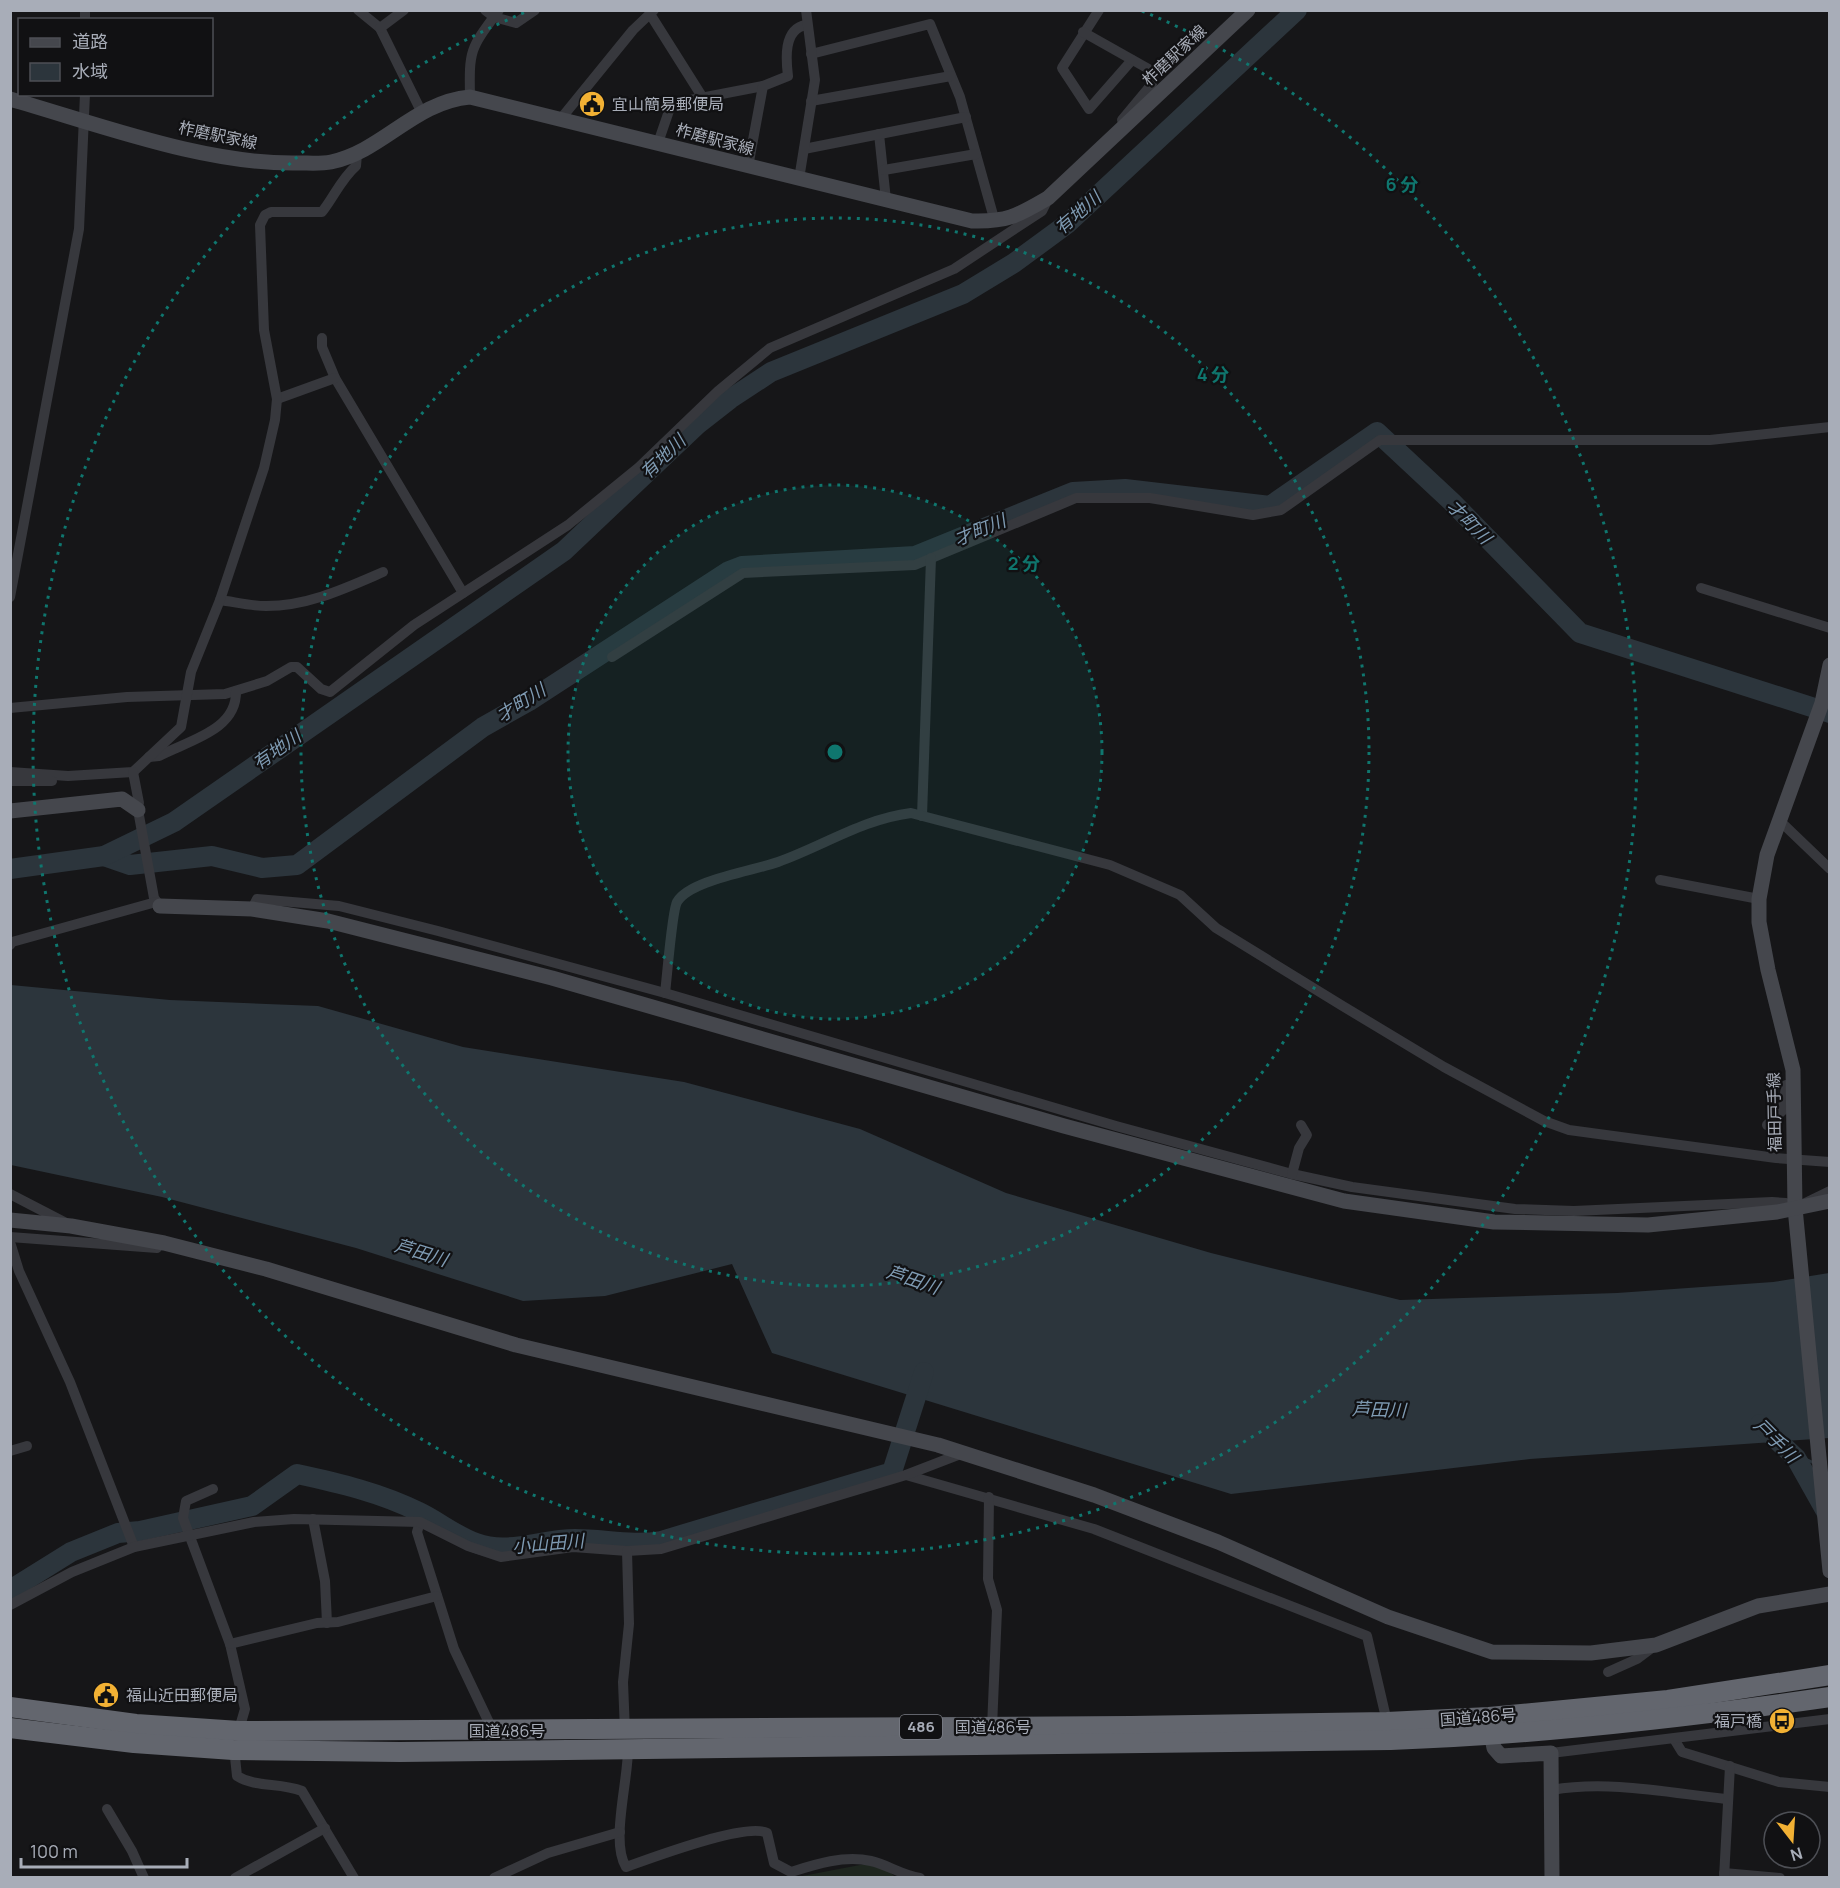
<svg xmlns="http://www.w3.org/2000/svg" width="1840" height="1888" font-family="Manrope,'Noto Sans JP',sans-serif">
	<style>
		.green { fill: #1e261f }
		.water { fill: #2c353c }
		.lines { fill: none; stroke-linecap: round; stroke-linejoin: round }
		.stream { stroke: #2c353c; stroke-width: 3 }
		.river { stroke: #2c353c; stroke-width: 20 }
		.street { stroke: #37383d; stroke-width: 10 }
		.secondary { stroke: #45474d; stroke-width: 15 }
		.highway { stroke: #63666e; stroke-width: 20 }
		.ring { fill: none; stroke: #0f766e; stroke-width: 3; stroke-dasharray: 3 6 }
		.labels { text-anchor: middle; stroke-width: 4.5; stroke-linejoin: round; paint-order: stroke }
		.shield { fill: #111113; stroke: #7b7e86; stroke-width: 1.5 }
		.shield-label { font-size: 15px; font-weight: bold; fill: #a8adb8 }
		.street-label { font-size: 16px; fill: #a8adb8; stroke: #111113 }
		.poi-label { font-size: 16px; fill: #a8adb8; stroke: #111113; text-anchor: start }
		.water-label { font-size: 18px; font-style: italic; fill: #7f9bb3; stroke: #111113 }
		.centre { fill: #0f766e; stroke: #111113; stroke-width: 3 }
		.ring-label { font-size: 18px; text-anchor: middle; font-weight: bold; fill: #0f766e; stroke: #111113; stroke-width: 4.5; stroke-linejoin: round; paint-order: stroke }
	</style>
	<rect width="100%" height="100%" fill="#161618"/>
	<polygon class="green" points="865,1864 889,1871 895,1877 792,1878"/>
	<polygon class="water" points="11,985 170,1000 318,1006 463,1047 684,1082 860,1129 1006,1193 1211,1253 1400,1300 1617,1293 1773,1282 1829,1273 1829,1438 1530,1459 1231,1494 772,1353 732,1264 605,1296 523,1301 356,1248 162,1197 11,1165"/>
	<g class="lines">
		<polyline class="stream" points="1781,1440 1799,1456 1814,1463"/>
		<g class="river">
			<polyline points="104,856 130,865 212,856 262,868 297,865 483,727 529,701 729,571 742,566 915,556 1073,492 1125,489 1270,506 1377,432 1452,502 1580,633 1830,713"/>
			<polyline points="10,869 104,856 174,822 564,551 698,424 730,399 771,372 963,294 1014,263 1067,224 1297,10"/>
			<polyline points="1760,1424 1796,1458 1828,1515"/>
			<path d="M10,1590l61,-38 47,-19 22,-2 112,-25 45,-32c42,9 84,19 122,38 19,9 37,24 57,31 33,12 65,-4 99,-4 30,0 57,7 86,2l231,-69 32,-100"/>
		</g>
		<g class="street">
			<polyline points="358,10 380,28 421,111"/>
			<polyline points="485,10 494,17 516,23 535,10"/>
			<polyline points="1099,10 1062,68 1089,109 1132,60"/>
			<polyline points="650,14 703,98"/>
			<polyline points="85,20 85,10"/>
			<polyline points="380,28 404,10"/>
			<polyline points="1083,32 1154,72 1152,84 1122,120"/>
			<polyline points="811,54 930,24 960,97 995,222"/>
			<path d="M470,97c-1,-48 0,-48 29,-87"/>
			<polyline points="811,101 951,76"/>
			<polyline points="559,121 633,30 654,10"/>
			<polyline points="879,134 886,200"/>
			<polyline points="658,143 670,108 680,102 763,86"/>
			<polyline points="804,149 966,117"/>
			<path d="M748,167l15,-81 25,-10c-2,-16 -5,-47 18,-51"/>
			<polyline points="884,170 976,154"/>
			<polyline points="799,179 815,80 806,10"/>
			<polyline points="322,338 322,347 335,378 463,593"/>
			<polyline points="277,399 335,378"/>
			<polyline points="1701,588 1830,628"/>
			<polyline points="10,597 79,229 85,94"/>
			<path d="M220,600c15,2 31,6 46,6 42,0 80,-18 117,-34"/>
			<polyline points="612,657 743,573 915,565 1076,498 1150,498 1253,515 1281,510 1380,440 1710,440 1830,427"/>
			<polyline points="10,708 127,697 225,694 267,681 291,667 297,667 321,689 330,692 414,625 568,525 639,467 718,391 770,348 954,269 1042,211 1048,199"/>
			<path d="M149,757l10,-1c31,-16 78,-26 77,-65"/>
			<path d="M10,772l58,4 65,-4 48,-45 10,-55 29,-72 44,-132 11,-48 2,-21 -13,-69 -4,-105 5,-10 6,-3h51c12,-15 19,-33 34,-46l1,-12"/>
			<polyline points="133,772 139,803 136,807"/>
			<polyline points="10,781 52,781"/>
			<polyline points="138,810 154,898 159,905"/>
			<polyline points="922,816 931,558"/>
			<polyline points="1780,821 1830,869"/>
			<polyline points="1660,880 1759,899"/>
			<polyline points="252,909 257,899 339,906 438,931 665,993 1116,1126 1292,1174 1352,1187 1515,1209 1574,1211 1772,1202 1786,1203 1795,1208 1830,1191"/>
			<polyline points="10,945 12,942 156,902"/>
			<path d="M665,993c2,-15 7,-82 12,-91 13,-22 76,-31 101,-40 45,-16 85,-43 133,-49l199,52 70,30 36,33 125,77 103,62 100,54 25,9 207,28 54,4"/>
			<polyline points="1767,1125 1783,1110 1786,1085 1794,1083"/>
			<polyline points="1292,1174 1299,1148 1307,1135 1301,1125"/>
			<polyline points="10,1194 66,1223"/>
			<polyline points="10,1237 157,1248"/>
			<polyline points="10,1242 19,1271 70,1382 134,1547"/>
			<polyline points="10,1451 27,1446"/>
			<polyline points="906,1475 1094,1529 1367,1636 1387,1722"/>
			<polyline points="213,1489 186,1501 183,1518 230,1644 245,1709 238,1733"/>
			<polyline points="989,1497 988,1579 997,1610 992,1727"/>
			<polyline points="313,1519 325,1581 327,1623"/>
			<polyline points="420,1522 417,1532 454,1649 493,1731"/>
			<polyline points="10,1605 72,1572 134,1547 254,1522 294,1519 420,1522 468,1546 501,1557 573,1547 627,1551 661,1549 906,1475 963,1453"/>
			<polyline points="230,1644 317,1623 338,1622 437,1596"/>
			<polyline points="1608,1672 1637,1659 1653,1647"/>
			<polyline points="625,1732 623,1682 629,1624 627,1551"/>
			<polyline points="1674,1739 1682,1752 1779,1782 1830,1787"/>
			<path d="M628,1747c1,31 -18,95 -2,120 25,-9 121,-45 141,-34l7,30 17,9c25,-8 53,-17 80,-11 17,4 31,14 49,17"/>
			<path d="M234,1748l3,28c19,12 43,6 65,15l52,87"/>
			<polyline points="1551,1753 1830,1719"/>
			<path d="M1552,1790c56,-10 118,3 174,9"/>
			<polyline points="107,1809 132,1851 144,1878"/>
			<polyline points="1724,1873 1780,1878"/>
			<polyline points="235,1878 325,1828"/>
			<polyline points="494,1878 548,1853 620,1832"/>
			<polyline points="1724,1878 1730,1766"/>
		</g>
		<g class="secondary">
			<path d="M10,99c91,26 196,66 289,64 10,0 22,1 32,-1 52,-11 83,-60 139,-65l502,124c36,1 45,-5 76,-23l200,-188"/>
			<polyline points="1830,665 1822,703 1767,855 1759,899 1759,922 1768,970 1793,1070 1795,1208 1830,1571"/>
			<polyline points="10,811 122,799 138,810"/>
			<polyline points="160,906 252,909 328,921 552,978 1064,1126 1344,1201 1494,1222 1648,1225 1777,1212 1830,1201"/>
			<polyline points="10,1220 71,1226 164,1243 266,1269 516,1345 938,1445 1094,1495 1218,1542 1388,1617 1492,1652 1591,1653 1656,1645 1758,1606 1830,1594"/>
			<polyline points="1489,1724 1494,1748 1501,1756 1551,1753 1552,1878"/>
		</g>
		<g class="highway">
			<polyline points="10,1707 136,1724 239,1731 1131,1726 1387,1722 1489,1717 1668,1700 1830,1675"/>
			<path d="M10,1728l124,15 99,7 167,2 991,-12c147,-5 293,-22 439,-43"/>
		</g>
	</g>
	<circle cx="835" cy="752" r="267" fill="#0f766e" fill-opacity=".12"/>
	<g class="ring">
		<circle cx="835" cy="752" r="267"/>
		<circle cx="835" cy="752" r="534"/>
		<path d="M1142 11A802 802 0 1 1 528 11"/>
	</g>
	<defs>
		<g id="civic-disc" transform="scale(1.35)"><circle r="9.5" fill="#f2b134" stroke="#111113"/><path d="M-.6-6.5H3V-4.5H.6V-3L4-1V1h2V6H-6V1h2V-1L-.6-3ZM-1.2 2.5V6h2.4V2.5Z" fill="#111"/></g>
		<g id="bus-disc" transform="scale(1.35)"><circle r="9.5" fill="#f2b134" stroke="#111113"/><path d="M-5-6H5V4H4V6H2V4H-2V6H-4V4H-5ZM-3.5-4V0h7V-4ZM-3.5 1.2v1.5H-2V1.2ZM2 1.2v1.5H3.5V1.2Z" fill="#111"/></g>
	</defs>
	<g fill-rule="evenodd">
		<use href="#civic-disc" x="592" y="104"/>
		<use href="#civic-disc" x="106" y="1695"/>
		<use href="#bus-disc" x="1782" y="1721"/>
	</g>
	<g class="labels">
		<rect class="shield" x="900" y="1715" width="42" height="24" rx="4.5"/>
		<g class="shield-label">
			<text x="921" y="1732">486</text>
		</g>
		<g class="street-label">
			<text transform="translate(1174 55) rotate(-43)" y="6">柞磨駅家線</text>
			<text transform="translate(218 135) rotate(12)" y="6">柞磨駅家線</text>
			<text transform="translate(715 139) rotate(15)" y="6">柞磨駅家線</text>
			<text transform="translate(1774 1112) rotate(-91)" y="6">福田戸手線</text>
			<text transform="translate(1478 1717) rotate(-4)" y="6">国道486号</text>
			<text x="993" y="1733">国道486号</text>
			<text x="507" y="1737">国道486号</text>
		</g>
		<g class="poi-label">
			<text x="612" y="110">宜山簡易郵便局</text>
			<text x="126" y="1701">福山近田郵便局</text>
			<text x="1762" y="1727" text-anchor="end">福戸橋</text>
		</g>
		<g class="water-label">
			<text transform="translate(1078 213) rotate(-41)" y="6">有地川</text>
			<text transform="translate(663 457) rotate(-44)" y="6">有地川</text>
			<text transform="translate(1469 522) rotate(45)" y="6">才町川</text>
			<text transform="translate(980 530) rotate(-22)" y="6">才町川</text>
			<text transform="translate(521 703) rotate(-32)" y="6">才町川</text>
			<text transform="translate(277 750) rotate(-35)" y="6">有地川</text>
			<text transform="translate(421 1253) rotate(17)" y="6">芦田川</text>
			<text transform="translate(913 1280) rotate(19)" y="6">芦田川</text>
			<text transform="translate(1379 1410) rotate(2)" y="6">芦田川</text>
			<text transform="translate(1776 1441) rotate(45)" y="6">戸手川</text>
			<text transform="translate(548 1544) rotate(-5)" y="6">小山田川</text>
		</g>
	</g>
	<circle cx="835" cy="752" r="9" class="centre"/>
	<g class="ring-label">
		<text x="1402" y="191">6 分</text>
		<text x="1213" y="381">4 分</text>
		<text x="1024" y="570">2 分</text>
	</g>
	<rect width="1840" height="1888" fill="none" stroke="#a8adb8" stroke-width="24"/>
	<rect x="18" y="18" width="195" height="78" fill="#111113" stroke="#4d4f55" stroke-width="1.5"/>
	<rect x="30" y="38" width="30" height="9" fill="#45474d" stroke="#4d4f55" stroke-width="1.5"/>
	<text x="72" y="48" font-size="18" fill="#a8adb8">道路</text>
	<rect x="30" y="63" width="30" height="18" fill="#2c353c" stroke="#4d4f55" stroke-width="1.5"/>
	<text x="72" y="78" font-size="18" fill="#a8adb8">水域</text>
	<g transform="translate(1792 1840) rotate(163)"><circle r="28" fill="#111113" stroke="#4d4f55" stroke-width="1.5"/>
	<path d="M0-4.5L10 22L0 15L-10 22Z" fill="#f2b134"/>
	<text y="-9" font-size="16" font-weight="bold" text-anchor="middle" fill="#a8adb8">N</text>
	</g>
	<path d="M21 1858v9h166v-9" fill="none" stroke="#a8adb8" stroke-width="3"/>
	<text x="30" y="1858" font-size="18" fill="#a8adb8" stroke="#111113" stroke-width="4.5" paint-order="stroke">100 m</text>
</svg>
